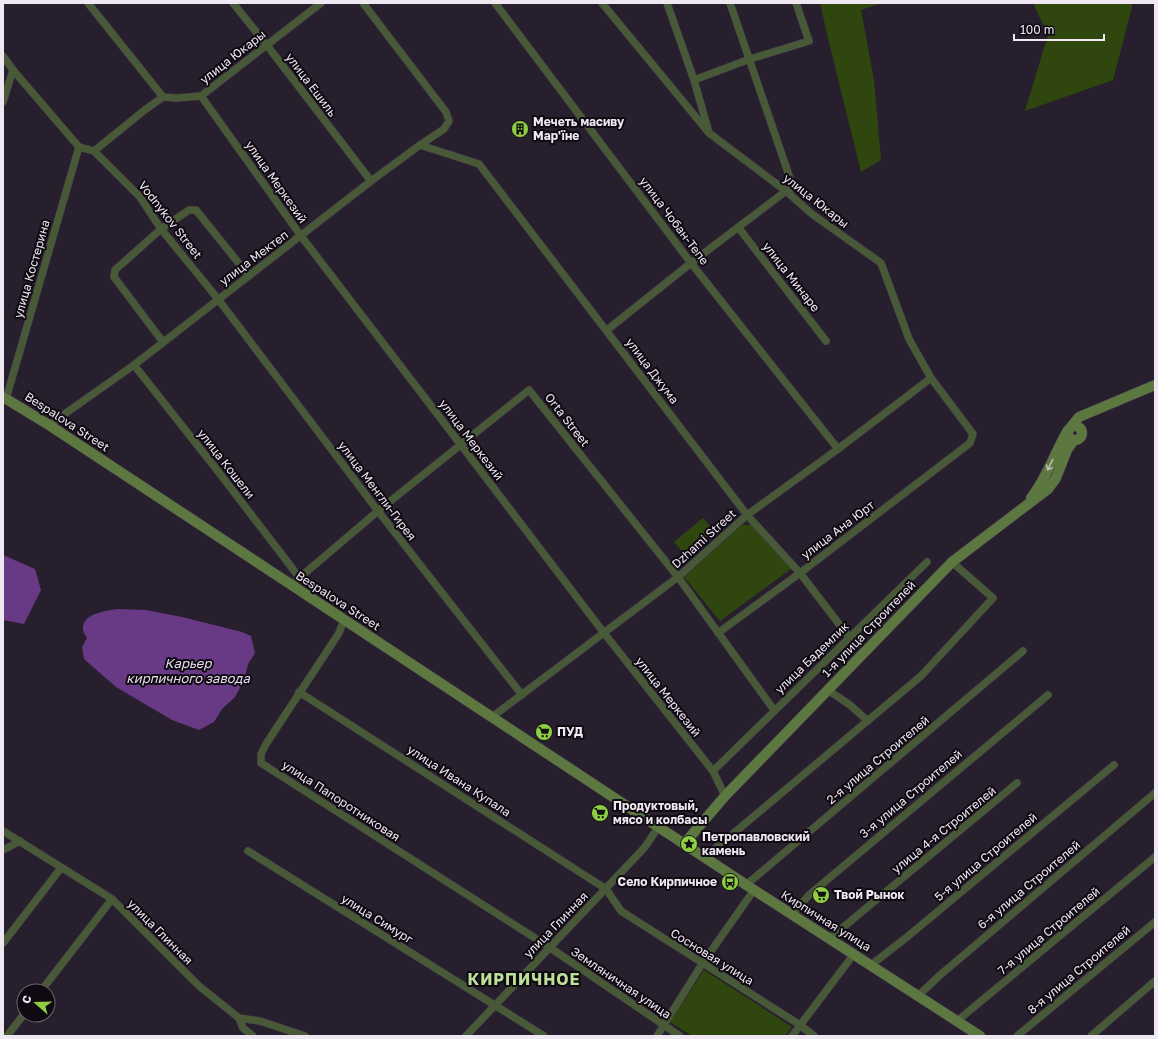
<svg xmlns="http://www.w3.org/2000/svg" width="1158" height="1039" font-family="'Golos Text',sans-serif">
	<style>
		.green { fill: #2f470f }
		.water { fill: #683984 }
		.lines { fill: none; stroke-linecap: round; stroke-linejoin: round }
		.street-casing { stroke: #443b4a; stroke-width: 8 }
		.secondary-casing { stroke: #443b4a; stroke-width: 11 }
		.street { stroke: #485937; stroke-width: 7 }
		.secondary { stroke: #5c7740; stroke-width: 10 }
		.oneway { stroke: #bcc0b4 }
		.labels { text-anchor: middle; stroke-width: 4; stroke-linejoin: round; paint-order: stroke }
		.street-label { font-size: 12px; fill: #efe8f3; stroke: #0f0a11 }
		.poi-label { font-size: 12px; font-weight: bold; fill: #efe8f3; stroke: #0f0a11; text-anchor: start }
		.water-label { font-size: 13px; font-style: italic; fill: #e7dbf0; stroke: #0f0a11 }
		.district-label { font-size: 16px; font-weight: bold; letter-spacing: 1px; fill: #bbdf99; stroke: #0f0a11 }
	</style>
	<rect width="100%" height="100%" fill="#281f2e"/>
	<g class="green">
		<polygon points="820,3 882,3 861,10 874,80 881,160 861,172 828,38"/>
		<polygon points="1033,3 1133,3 1113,80 1025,111 1048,35"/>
		<polygon points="703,518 714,531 685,555 674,542"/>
		<polygon points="742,525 753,525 791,569 720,621 684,577"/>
		<polygon points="704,970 792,1027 785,1036 692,1036 670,1022"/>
	</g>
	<g class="water">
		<polygon points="3,555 35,569 41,590 24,624 3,620"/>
		<path d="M117,609l29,1 36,7 60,15 9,4 4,17 -7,11 -4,16 -9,17 -13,12 -8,13 -15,8 -27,-10 -56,-33 -32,-28 -2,-12 5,-9c-1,-2 -4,-6 -4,-9 -1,-16 24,-18 34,-20z"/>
	</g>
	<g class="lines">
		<g class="street-casing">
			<g id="street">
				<polyline points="88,3 163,97"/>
				<polyline points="233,3 266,44 371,181"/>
				<polyline points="495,3 691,263 838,449"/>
				<polyline points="602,3 709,133 786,191 812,214 881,263 909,339 931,378 973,434 970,443 800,573 718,633"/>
				<polyline points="667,3 694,80 708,129"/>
				<polyline points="3,56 13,70 79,147 94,151 140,197 161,229 218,299 378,511 522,695"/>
				<polyline points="694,80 750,59 809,41 796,3"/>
				<polyline points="201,96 301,236 461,445 604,633 713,771 725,796"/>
				<polyline points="3,102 13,70"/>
				<polyline points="420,145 479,164 747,515 800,573 849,637"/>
				<polyline points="94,151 146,109 163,97 177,98 201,96 321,3"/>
				<polyline points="738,227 826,341"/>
				<polyline points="607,330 691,263 786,191 793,187 730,3"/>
				<polyline points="163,342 114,277 115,270 161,229 189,210 196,210 249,276"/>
				<polyline points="134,365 217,470 299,577"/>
				<polyline points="6,399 79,147"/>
				<polyline points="49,425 134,365 371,181 420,145 444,129 449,121 446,112 363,3"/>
				<polyline points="291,585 378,511 529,390 678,577 774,710"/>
				<polyline points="344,620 339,633 266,744 261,754 261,763 549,947 680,1036"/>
				<polyline points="828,690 850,705 868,721"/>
				<polyline points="299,692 606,889 621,911 800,1025 814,1036"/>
				<polyline points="492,717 678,577 747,515 838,449 931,378"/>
				<polyline points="713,771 927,562"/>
				<polyline points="3,831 112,899 199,986 239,1018 260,1021 305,1036"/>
				<polyline points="3,850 20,841"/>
				<polyline points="248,851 544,1036"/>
				<polyline points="704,857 716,848 921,676 993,598 952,562"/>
				<polyline points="746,885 1023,651"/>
				<polyline points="792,915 809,895 1048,695"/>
				<polyline points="829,939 1017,783"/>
				<polyline points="3,943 61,868"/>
				<polyline points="871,965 907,937 1114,765"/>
				<polyline points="41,991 112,899"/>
				<polyline points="918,996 939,976 1155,793"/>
				<polyline points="239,1018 243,1028 253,1036"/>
				<polyline points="957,1021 1155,857"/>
				<polyline points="7,1036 24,1014"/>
				<polyline points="466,1036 645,847 659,826"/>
				<polyline points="657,1036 702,964 754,890"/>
				<polyline points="792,1036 854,954"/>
				<polyline points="1017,1036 1155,922"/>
				<polyline points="1091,1036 1155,981"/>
			</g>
		</g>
		<g class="secondary-casing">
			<g id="secondary">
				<polyline points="3,397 49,425 754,890 980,1036"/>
				<circle cx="1075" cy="433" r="7"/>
				<polyline points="1071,427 1079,417 1155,385"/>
				<path d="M1031,498c16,-20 24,-46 37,-68"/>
				<polyline points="684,844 725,796 952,562 1048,489 1056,478 1067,450 1074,440"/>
			</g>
		</g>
		<use href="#street" class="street"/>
		<use href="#secondary" class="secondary"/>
	</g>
	<defs><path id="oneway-shaft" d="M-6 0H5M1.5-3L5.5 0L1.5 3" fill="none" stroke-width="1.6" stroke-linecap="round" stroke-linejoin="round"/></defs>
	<use class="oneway" href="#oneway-shaft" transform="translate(1050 465) rotate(116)"/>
	<defs>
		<g id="building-disc" transform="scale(0.9)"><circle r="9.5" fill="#8fcd42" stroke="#0f0a11"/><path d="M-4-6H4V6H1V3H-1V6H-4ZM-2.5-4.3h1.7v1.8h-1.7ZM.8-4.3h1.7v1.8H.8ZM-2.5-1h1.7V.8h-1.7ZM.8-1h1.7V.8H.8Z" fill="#111"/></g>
		<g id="supermarket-disc" transform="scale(0.9)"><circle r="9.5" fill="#8fcd42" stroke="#0f0a11"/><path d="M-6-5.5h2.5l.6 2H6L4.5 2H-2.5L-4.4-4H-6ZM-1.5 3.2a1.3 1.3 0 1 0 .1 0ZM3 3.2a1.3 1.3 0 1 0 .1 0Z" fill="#111"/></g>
		<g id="sight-disc" transform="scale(0.9)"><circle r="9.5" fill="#8fcd42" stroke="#0f0a11"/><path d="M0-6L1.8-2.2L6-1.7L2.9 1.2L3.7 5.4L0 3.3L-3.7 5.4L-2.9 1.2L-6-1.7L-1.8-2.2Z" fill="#111"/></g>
		<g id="bus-disc" transform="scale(0.9)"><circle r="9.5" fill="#8fcd42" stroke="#0f0a11"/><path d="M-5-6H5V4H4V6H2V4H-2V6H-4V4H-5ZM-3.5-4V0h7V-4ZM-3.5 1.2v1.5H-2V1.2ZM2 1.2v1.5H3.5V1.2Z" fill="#111"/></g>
	</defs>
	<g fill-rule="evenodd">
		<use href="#building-disc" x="520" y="129"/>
		<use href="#supermarket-disc" x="544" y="732"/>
		<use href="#supermarket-disc" x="600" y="813"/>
		<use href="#sight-disc" x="689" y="844"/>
		<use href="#bus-disc" x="730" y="882"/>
		<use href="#supermarket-disc" x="821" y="895"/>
	</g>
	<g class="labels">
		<g class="street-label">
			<text transform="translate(233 57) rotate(-38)" y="4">улица Юкары</text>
			<text transform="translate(311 85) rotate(53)" y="4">улица Ешиль</text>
			<text transform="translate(276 182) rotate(55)" y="4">улица Меркезий</text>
			<text transform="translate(816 201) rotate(38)" y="4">улица Юкары</text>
			<text transform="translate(170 220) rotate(52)" y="4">Vodnykov Street</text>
			<text transform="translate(674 221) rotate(53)" y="4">улица Чобан-Тепе</text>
			<text transform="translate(254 258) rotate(-37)" y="4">улица Мектеп</text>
			<text transform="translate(32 269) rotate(-74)" y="4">улица Костерина</text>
			<text transform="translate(791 277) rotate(52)" y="4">улица Минаре</text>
			<text transform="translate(652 371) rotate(53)" y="4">улица Джума</text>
			<text transform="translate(567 420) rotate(52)" y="4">Orta Street</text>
			<text transform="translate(67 422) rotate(33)" y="4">Bespalova Street</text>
			<text transform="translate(471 440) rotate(53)" y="4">улица Меркезий</text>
			<text transform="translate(226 464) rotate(52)" y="4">улица Кошели</text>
			<text transform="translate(377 491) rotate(53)" y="4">улица Менгли-Гирея</text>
			<text transform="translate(838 530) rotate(-37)" y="4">улица Ана Юрт</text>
			<text transform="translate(704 539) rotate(-42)" y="4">Dzhami Street</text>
			<text transform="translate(338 601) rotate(33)" y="4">Bespalova Street</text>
			<text transform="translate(869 629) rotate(-46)" y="4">1-я улица Строителей</text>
			<text transform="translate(812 658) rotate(-44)" y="4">улица Бадемлик</text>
			<text transform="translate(668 697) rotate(52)" y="4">улица Меркезий</text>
			<text transform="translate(878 760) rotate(-40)" y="4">2-я улица Строителей</text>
			<text transform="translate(459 781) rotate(33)" y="4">улица Ивана Купала</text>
			<text transform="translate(911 794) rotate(-40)" y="4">3-я улица Строителей</text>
			<text transform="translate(341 801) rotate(33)" y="4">улица Папоротниковая</text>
			<text transform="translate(944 830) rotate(-39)" y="4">улица 4-я Строителей</text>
			<text transform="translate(986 857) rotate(-40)" y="4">5-я улица Строителей</text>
			<text transform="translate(1029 885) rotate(-40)" y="4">6-я улица Строителей</text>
			<text transform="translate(377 919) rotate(32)" y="4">улица Симург</text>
			<text transform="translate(826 921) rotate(32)" y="4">Кирпичная улица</text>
			<text transform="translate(556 925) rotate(-46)" y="4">улица Глинная</text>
			<text transform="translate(1049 931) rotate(-40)" y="4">7-я улица Строителей</text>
			<text transform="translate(160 932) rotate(45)" y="4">улица Глинная</text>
			<text transform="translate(712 957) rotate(32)" y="4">Сосновая улица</text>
			<text transform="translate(1079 970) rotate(-40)" y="4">8-я улица Строителей</text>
			<text transform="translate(621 983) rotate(34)" y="4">Земляничная улица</text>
		</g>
		<g class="poi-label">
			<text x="533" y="126">Мечеть масиву<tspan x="533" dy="14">Мар'їне</tspan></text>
			<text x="557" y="736">ПУД</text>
			<text x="613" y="810">Продуктовый,<tspan x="613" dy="14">мясо и колбасы</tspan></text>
			<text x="702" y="841">Петропавловский<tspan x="702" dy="14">камень</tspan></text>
			<text x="717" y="886" text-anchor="end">Село Кирпичное</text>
			<text x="834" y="899">Твой Рынок</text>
		</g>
		<g class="water-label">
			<text x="188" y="668">Карьер<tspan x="188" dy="15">кирпичного завода</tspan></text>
		</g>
		<g class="district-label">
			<text x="524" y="985">КИРПИЧНОЕ</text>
		</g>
	</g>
	<rect width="1158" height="1039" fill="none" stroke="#efe8f3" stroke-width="8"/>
	<g transform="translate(36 1003) rotate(290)"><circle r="19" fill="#0f0a11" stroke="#69636b"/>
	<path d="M0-3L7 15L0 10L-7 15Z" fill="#8fcd42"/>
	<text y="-6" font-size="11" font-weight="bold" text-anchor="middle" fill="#efe8f3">С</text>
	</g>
	<path d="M1014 34v6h90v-6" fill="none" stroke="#efe8f3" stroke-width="2"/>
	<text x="1020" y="34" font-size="12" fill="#efe8f3" stroke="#0f0a11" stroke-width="3" paint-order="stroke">100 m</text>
</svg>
